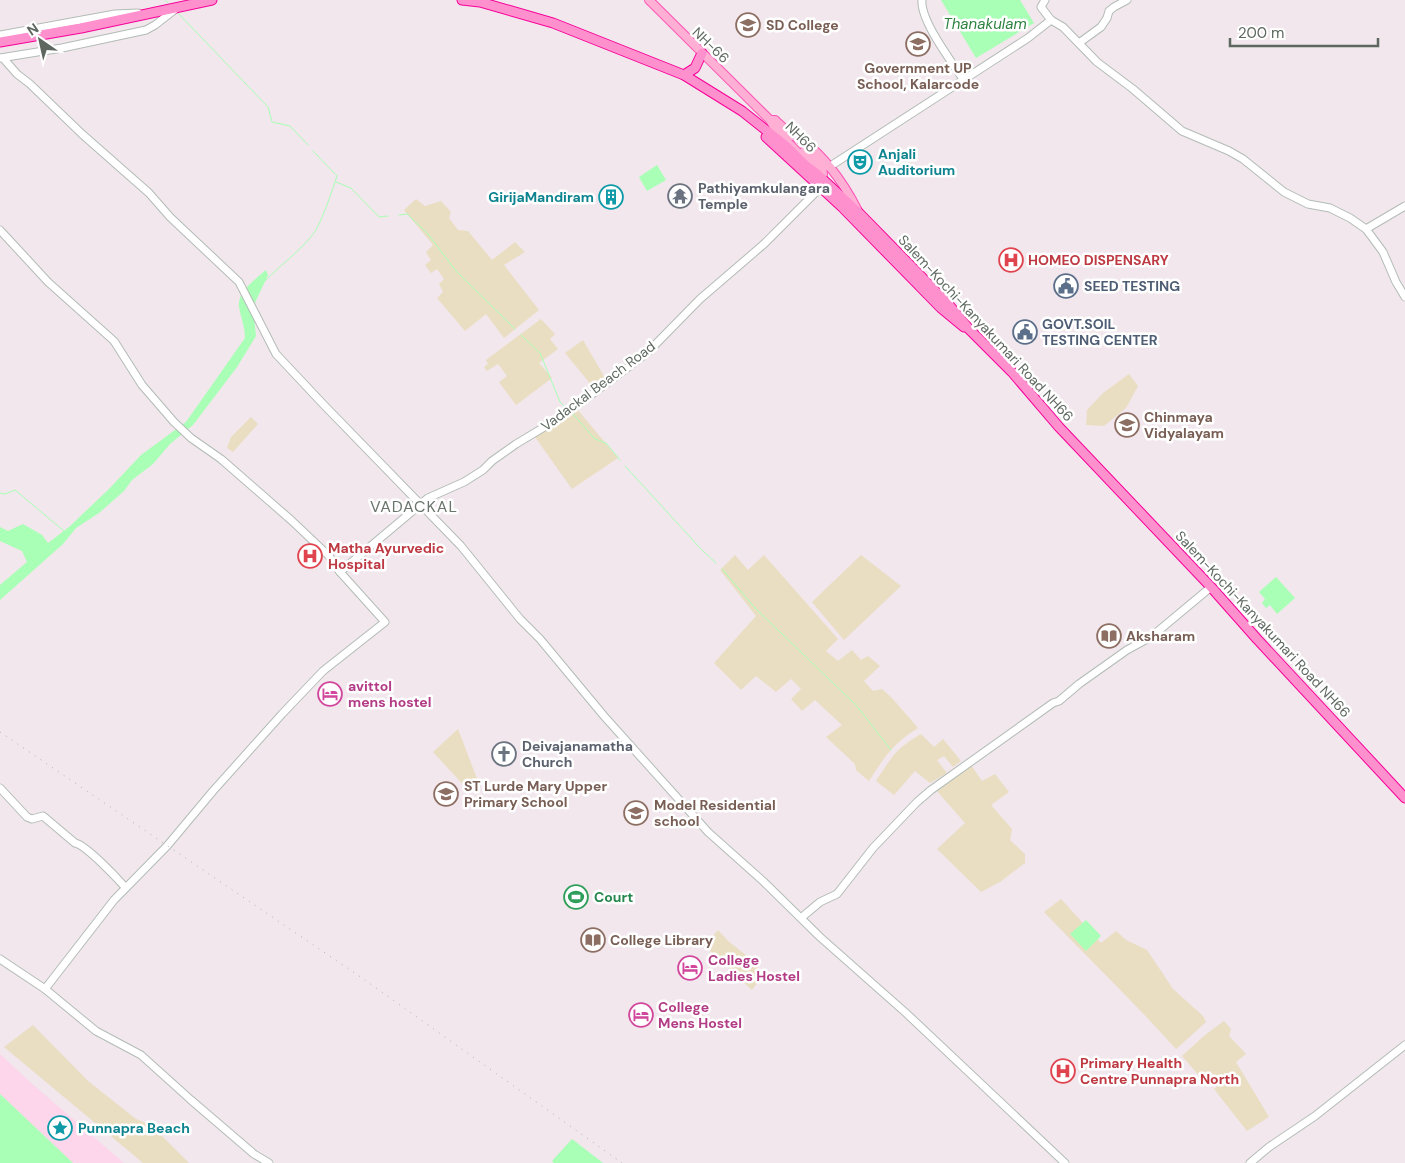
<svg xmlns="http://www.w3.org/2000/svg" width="1405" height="1163" font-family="'DM Sans',sans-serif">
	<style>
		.green { fill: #eadec2 }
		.sand { fill: #fdd6eb }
		.water { fill: #a9ffb5 }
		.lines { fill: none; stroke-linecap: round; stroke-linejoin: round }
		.stream { stroke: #a9ffb5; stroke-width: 1 }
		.secondary-casing { stroke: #b3bcb6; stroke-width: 9 }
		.primary-casing { stroke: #fd54b6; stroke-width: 10 }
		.highway-casing { stroke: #f80098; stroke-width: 11 }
		.secondary { stroke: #fff; stroke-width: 7 }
		.primary { stroke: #ffaed4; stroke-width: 8 }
		.highway { stroke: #ff90ce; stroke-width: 9 }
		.rail { stroke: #b1b4b2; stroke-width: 1; stroke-dasharray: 1 6; stroke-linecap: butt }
		.labels { text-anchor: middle; stroke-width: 5; stroke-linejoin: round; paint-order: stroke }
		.education-label { font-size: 14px; font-weight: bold; fill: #785e54; stroke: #fff; text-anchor: start }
		.street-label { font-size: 14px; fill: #5e6860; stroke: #fff }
		.culture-label { font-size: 14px; font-weight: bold; fill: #0d838f; stroke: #fff; text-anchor: start }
		.worship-label { font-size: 14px; font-weight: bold; fill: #5b616d; stroke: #fff; text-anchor: start }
		.health-label { font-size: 14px; font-weight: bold; fill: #be3a42; stroke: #fff; text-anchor: start }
		.service-label { font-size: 14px; font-weight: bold; fill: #4e5e75; stroke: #fff; text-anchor: start }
		.hotel-label { font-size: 14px; font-weight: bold; fill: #b23c85; stroke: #fff; text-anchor: start }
		.leisure-label { font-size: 14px; font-weight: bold; fill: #27864d; stroke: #fff; text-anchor: start }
		.water-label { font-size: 15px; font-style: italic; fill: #2d823f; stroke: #fff }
		.quarter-label { font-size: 16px; letter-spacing: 1px; fill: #6a756c; stroke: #fff }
	</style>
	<rect width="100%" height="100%" fill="#f1e7ec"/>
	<g class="green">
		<polygon points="416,199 425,206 441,201 451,212 449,218 458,230 468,231 492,260 515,242 525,252 504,265 539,310 504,338 486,314 465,331 437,298 443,292 439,284 444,279 437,269 431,273 425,265 431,260 426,252 433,245 404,210"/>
		<polygon points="541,319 555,334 550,339 558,349 539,363 552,378 516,405 499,382 507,376 498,364 487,371 484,367 488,364 486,360"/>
		<polygon points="583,340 605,378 593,387 565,353"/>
		<polygon points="1129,374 1138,386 1126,408 1104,426 1086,425 1087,410 1103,393"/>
		<polygon points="577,409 618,458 572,489 535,437"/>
		<polygon points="251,417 258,424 233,452 227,448 231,437"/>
		<path d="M735,555l13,15 16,-15 74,84 -12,12 12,10 14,-11 9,10 7,-4 12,10 -16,15 9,10 9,-2 10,9 26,30c-24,14 -35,31 -49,53l-13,-11 -1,-6 -29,-27 16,-12 -27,-25 -13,11 -11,-12 10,-10 -10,-10 -15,13 -20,-16 -15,14 -27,-27 42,-47 -36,-46z"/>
		<polygon points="861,555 901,586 844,640 812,602"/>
		<polygon points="458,729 479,784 470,792 433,752"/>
		<path d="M921,734l13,13 9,-8 18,22 -8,6 -9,-11 -7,4 10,13 -17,10 -15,-12 -21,24 -18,-14c15,-23 20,-33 45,-47z"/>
		<polygon points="971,765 982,781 995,774 1009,792 991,805 1012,829 1010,840 1025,854 1025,863 1000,882 981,892 937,849 965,823 936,790"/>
		<polygon points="582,885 588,891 570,909 564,903"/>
		<path d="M1061,899l40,44 15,-12 10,9 21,10 26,39 30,27 3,6 -30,27c-42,-47 -88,-91 -132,-137z"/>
		<polygon points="718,930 728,941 752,960 763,975 752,990 705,946"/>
		<polygon points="1224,1021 1231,1029 1229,1036 1246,1054 1236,1062 1269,1117 1247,1131 1214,1089 1221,1083 1212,1073 1202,1079 1182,1056 1205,1035"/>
		<polygon points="33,1025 88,1081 136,1119 151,1125 189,1163 143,1163 4,1047"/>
	</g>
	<polygon class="sand" points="0,1054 30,1082 124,1163 73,1163 0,1094"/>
	<g class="water">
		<polygon points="941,0 1020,0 1034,23 976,58"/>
		<polygon points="657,165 666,180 647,191 639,177"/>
		<path d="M266,270l2,5 -15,32 3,29 -19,31 -44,58 -23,19 -17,20 -21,16 -8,11 -25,22 -23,15 -13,16 -63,56v-15l27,-23 -5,-11 -22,-10v-14l8,4 15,-7 19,11 6,8 21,-16 40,-38 32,-34 45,-33 59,-84c0,-11 -4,-20 -6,-31 -2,-16 17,-28 27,-37z"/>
		<polygon points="1276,577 1295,598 1277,614 1270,605 1266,608 1262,603 1265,599 1259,592"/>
		<polygon points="1086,920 1101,936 1086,951 1070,934"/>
		<polygon points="0,1094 73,1163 0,1163"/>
		<polygon points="572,1139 603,1163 554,1163 552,1161"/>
	</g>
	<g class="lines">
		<g class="stream">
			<polyline points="165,0 171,6"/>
			<polyline points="177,12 268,107 272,122 290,126 308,145"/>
			<polyline points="336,182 351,188 379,217 388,216"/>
			<polyline points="399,215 407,214 428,234 456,271 515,329"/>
			<path d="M265,281c14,-15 43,-36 52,-53 7,-13 15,-37 20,-52l-24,-25"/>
			<polyline points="521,335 540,353 560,402 566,408"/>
			<polyline points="572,413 595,439 606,443 620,460"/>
			<polyline points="625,466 701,549 716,563"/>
			<polyline points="0,493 5,494 15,490 64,531"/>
			<polyline points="722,569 755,608 856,705 891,750"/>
		</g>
		<g class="secondary-casing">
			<g id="secondary">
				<path d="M922,0c-2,20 29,61 41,79"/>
				<polyline points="1045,0 1041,7 1051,20 1063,27 1097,62 1133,89 1182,131 1229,151 1243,159 1284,192 1308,204 1330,208 1350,218 1366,229 1383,252 1396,282 1405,297"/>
				<polyline points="0,35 115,14 138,13"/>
				<polyline points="1079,43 1101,27 1107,18 1109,11 1114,7 1127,0"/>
				<polyline points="0,58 62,48 146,30 155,25 177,8"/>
				<polyline points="3,58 17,74 30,84 82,134 149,193 170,217 239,282 276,354 323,404 461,546 520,619 540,639 604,716 708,832 764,882 820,937 906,1013 1065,1163"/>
				<polyline points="829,167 1028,38 1051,20"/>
				<polyline points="1366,229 1405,206"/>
				<polyline points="0,230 48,282 114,341 142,385 174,422 191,438 221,459 291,520 329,556 340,572 385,622 323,671 282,714 213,791 167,846 114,900 45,989"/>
				<polyline points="340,572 428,498 464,482 483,470 492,461 516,444 546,426 583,401 647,353 700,299 764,244 823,185"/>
				<path d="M0,788l27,29 5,2 11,-3 32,27c11,2 42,35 50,44"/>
				<polyline points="801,918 820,902 837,894 873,848 917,802 931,790 1053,703 1059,701 1079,684 1127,650 1151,637 1211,587"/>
				<polyline points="0,959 45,989 96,1031 141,1055 191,1100 254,1154 269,1163"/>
				<polyline points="1250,1163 1269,1147 1315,1116 1405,1045"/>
			</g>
		</g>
		<g class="primary-casing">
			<g id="primary">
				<path d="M649,0l121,120c7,15 35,39 48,51l4,1"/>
				<polyline points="770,120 775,120 792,136"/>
				<path d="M789,134c29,10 56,51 69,77"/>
				<polyline points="805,150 822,168 823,174"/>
			</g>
		</g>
		<g class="highway-casing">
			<g id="highway">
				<polyline points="462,0 480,2 553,23 684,75 742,111 786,146 806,166 817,174 860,214 949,305 969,329 1012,372 1059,427 1211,587 1257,639 1405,798"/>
				<polyline points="0,42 81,28 212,0"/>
				<polyline points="684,75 695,68 702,53"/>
				<polyline points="766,137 842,207 941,308 964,327"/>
			</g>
		</g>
		<use href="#secondary" class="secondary"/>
		<use href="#primary" class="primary"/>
		<use href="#highway" class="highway"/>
		<polyline class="rail" points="0,732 362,978 622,1163"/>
	</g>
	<defs>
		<g id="university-ring" transform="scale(1.25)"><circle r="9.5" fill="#fff" stroke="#8d6e63" stroke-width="1.5"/><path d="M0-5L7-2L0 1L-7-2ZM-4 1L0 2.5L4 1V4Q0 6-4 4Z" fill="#8d6e63"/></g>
		<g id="school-ring" transform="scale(1.25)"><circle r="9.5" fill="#fff" stroke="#8d6e63" stroke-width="1.5"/><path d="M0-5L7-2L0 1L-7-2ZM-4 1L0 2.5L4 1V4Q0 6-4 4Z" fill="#8d6e63"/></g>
		<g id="theatre-ring" transform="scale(1.25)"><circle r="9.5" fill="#fff" stroke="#0f9aa8" stroke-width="1.5"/><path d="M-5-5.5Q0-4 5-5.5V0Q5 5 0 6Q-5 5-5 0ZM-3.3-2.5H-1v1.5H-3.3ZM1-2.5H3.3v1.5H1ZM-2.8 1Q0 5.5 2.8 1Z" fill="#0f9aa8"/></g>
		<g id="temple-ring" transform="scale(1.25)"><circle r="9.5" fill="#fff" stroke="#6b7280" stroke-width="1.5"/><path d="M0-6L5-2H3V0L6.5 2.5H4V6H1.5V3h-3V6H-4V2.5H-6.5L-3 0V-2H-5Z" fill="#6b7280"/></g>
		<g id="building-ring" transform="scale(1.25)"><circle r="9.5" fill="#fff" stroke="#0f9aa8" stroke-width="1.5"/><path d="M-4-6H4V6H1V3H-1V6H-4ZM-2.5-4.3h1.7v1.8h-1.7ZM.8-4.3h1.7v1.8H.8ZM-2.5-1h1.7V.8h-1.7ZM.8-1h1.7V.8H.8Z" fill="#0f9aa8"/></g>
		<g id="hospital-ring" transform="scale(1.25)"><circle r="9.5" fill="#fff" stroke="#e0444e" stroke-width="1.5"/><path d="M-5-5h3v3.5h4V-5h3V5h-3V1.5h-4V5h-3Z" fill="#e0444e"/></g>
		<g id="civic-ring" transform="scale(1.25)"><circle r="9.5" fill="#fff" stroke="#5c6f8a" stroke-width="1.5"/><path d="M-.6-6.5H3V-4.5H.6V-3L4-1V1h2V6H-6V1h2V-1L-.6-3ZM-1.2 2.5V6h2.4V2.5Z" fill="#5c6f8a"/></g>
		<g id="library-ring" transform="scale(1.25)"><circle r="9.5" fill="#fff" stroke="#8d6e63" stroke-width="1.5"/><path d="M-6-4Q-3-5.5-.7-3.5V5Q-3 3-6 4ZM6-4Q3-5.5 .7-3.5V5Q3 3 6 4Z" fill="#8d6e63"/></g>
		<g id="hotel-ring" transform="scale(1.25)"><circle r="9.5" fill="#fff" stroke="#d1479c" stroke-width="1.5"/><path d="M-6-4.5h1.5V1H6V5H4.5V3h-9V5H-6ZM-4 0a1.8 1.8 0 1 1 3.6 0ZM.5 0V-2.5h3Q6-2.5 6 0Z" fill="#d1479c"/></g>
		<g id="church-ring" transform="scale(1.25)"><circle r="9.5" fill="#fff" stroke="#6b7280" stroke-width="1.5"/><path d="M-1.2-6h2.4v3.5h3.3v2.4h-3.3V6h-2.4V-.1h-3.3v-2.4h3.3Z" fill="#6b7280"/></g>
		<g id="stadium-ring" transform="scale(1.25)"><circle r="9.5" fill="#fff" stroke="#2e9e5b" stroke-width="1.5"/><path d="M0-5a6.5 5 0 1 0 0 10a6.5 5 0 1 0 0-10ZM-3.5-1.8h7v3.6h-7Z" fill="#2e9e5b"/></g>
		<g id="sight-ring" transform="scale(1.25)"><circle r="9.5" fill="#fff" stroke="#0f9aa8" stroke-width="1.5"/><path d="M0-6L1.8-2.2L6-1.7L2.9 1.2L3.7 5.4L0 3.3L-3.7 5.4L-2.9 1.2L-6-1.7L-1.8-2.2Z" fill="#0f9aa8"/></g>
	</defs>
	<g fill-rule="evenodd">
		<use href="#university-ring" x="748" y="25"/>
		<use href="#school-ring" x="918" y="44"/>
		<use href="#theatre-ring" x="860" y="162"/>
		<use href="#temple-ring" x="680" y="196"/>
		<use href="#building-ring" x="611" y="197"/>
		<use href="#hospital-ring" x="1011" y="260"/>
		<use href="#civic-ring" x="1066" y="286"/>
		<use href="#civic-ring" x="1025" y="332"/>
		<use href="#school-ring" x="1127" y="425"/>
		<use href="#hospital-ring" x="310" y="556"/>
		<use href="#library-ring" x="1109" y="636"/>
		<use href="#hotel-ring" x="330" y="694"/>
		<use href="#church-ring" x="504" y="754"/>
		<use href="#school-ring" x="446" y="794"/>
		<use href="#school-ring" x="636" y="813"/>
		<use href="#stadium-ring" x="576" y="897"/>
		<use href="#library-ring" x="593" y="940"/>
		<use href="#hotel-ring" x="690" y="968"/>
		<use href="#hotel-ring" x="641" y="1015"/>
		<use href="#hospital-ring" x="1063" y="1071"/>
		<use href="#sight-ring" x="60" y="1128"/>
	</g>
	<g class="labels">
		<g class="education-label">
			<text x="766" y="30">SD College</text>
			<text x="918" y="73" text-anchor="middle">Government UP<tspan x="918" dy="16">School, Kalarcode</tspan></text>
			<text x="1144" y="422">Chinmaya<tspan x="1144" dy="16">Vidyalayam</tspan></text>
			<text x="1126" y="641">Aksharam</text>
			<text x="464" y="791">ST Lurde Mary Upper<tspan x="464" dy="16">Primary School</tspan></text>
			<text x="654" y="810">Model Residential<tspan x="654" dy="16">school</tspan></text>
			<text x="610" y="945">College Library</text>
		</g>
		<g class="street-label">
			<text transform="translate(711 45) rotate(44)" y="5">NH-66</text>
			<text transform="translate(801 137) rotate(45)" y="5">NH66</text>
			<text transform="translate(986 328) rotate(47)" y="5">Salem-Kochi-Kanyakumari Road NH66</text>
			<text transform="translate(598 386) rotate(-37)" y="5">Vadackal Beach Road</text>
			<text transform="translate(1263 624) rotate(47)" y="5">Salem-Kochi-Kanyakumari Road NH66</text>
		</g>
		<g class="culture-label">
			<text x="878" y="159">Anjali<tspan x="878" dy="16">Auditorium</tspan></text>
			<text x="594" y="202" text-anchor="end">GirijaMandiram</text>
			<text x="78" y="1133">Punnapra Beach</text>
		</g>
		<g class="worship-label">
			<text x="698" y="193">Pathiyamkulangara<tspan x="698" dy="16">Temple</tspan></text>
			<text x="522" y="751">Deivajanamatha<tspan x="522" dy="16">Church</tspan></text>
		</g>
		<g class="health-label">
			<text x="1028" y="265">HOMEO DISPENSARY</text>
			<text x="328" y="553">Matha Ayurvedic<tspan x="328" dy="16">Hospital</tspan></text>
			<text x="1080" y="1068">Primary Health<tspan x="1080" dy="16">Centre Punnapra North</tspan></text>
		</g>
		<g class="service-label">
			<text x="1084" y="291">SEED TESTING</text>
			<text x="1042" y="329">GOVT.SOIL<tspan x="1042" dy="16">TESTING CENTER</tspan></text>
		</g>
		<g class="hotel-label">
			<text x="348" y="691">avittol<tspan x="348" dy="16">mens hostel</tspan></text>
			<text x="708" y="965">College<tspan x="708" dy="16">Ladies Hostel</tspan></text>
			<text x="658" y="1012">College<tspan x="658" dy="16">Mens Hostel</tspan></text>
		</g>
		<g class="leisure-label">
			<text x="594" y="902">Court</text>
		</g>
		<g class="water-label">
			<text x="985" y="29">Thanakulam</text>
		</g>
		<g class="quarter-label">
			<text x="414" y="512">VADACKAL</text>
		</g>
	</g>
	<g transform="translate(40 40) rotate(326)" stroke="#ffffff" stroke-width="4" paint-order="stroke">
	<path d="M0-4L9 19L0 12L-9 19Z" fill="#5e6860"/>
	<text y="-8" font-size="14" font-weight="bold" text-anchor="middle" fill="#5e6860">N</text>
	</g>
	<path d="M1230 38v8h148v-8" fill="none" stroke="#5e6860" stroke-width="2.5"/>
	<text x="1238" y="38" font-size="15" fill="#5e6860" stroke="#ffffff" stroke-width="4" paint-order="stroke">200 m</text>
</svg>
